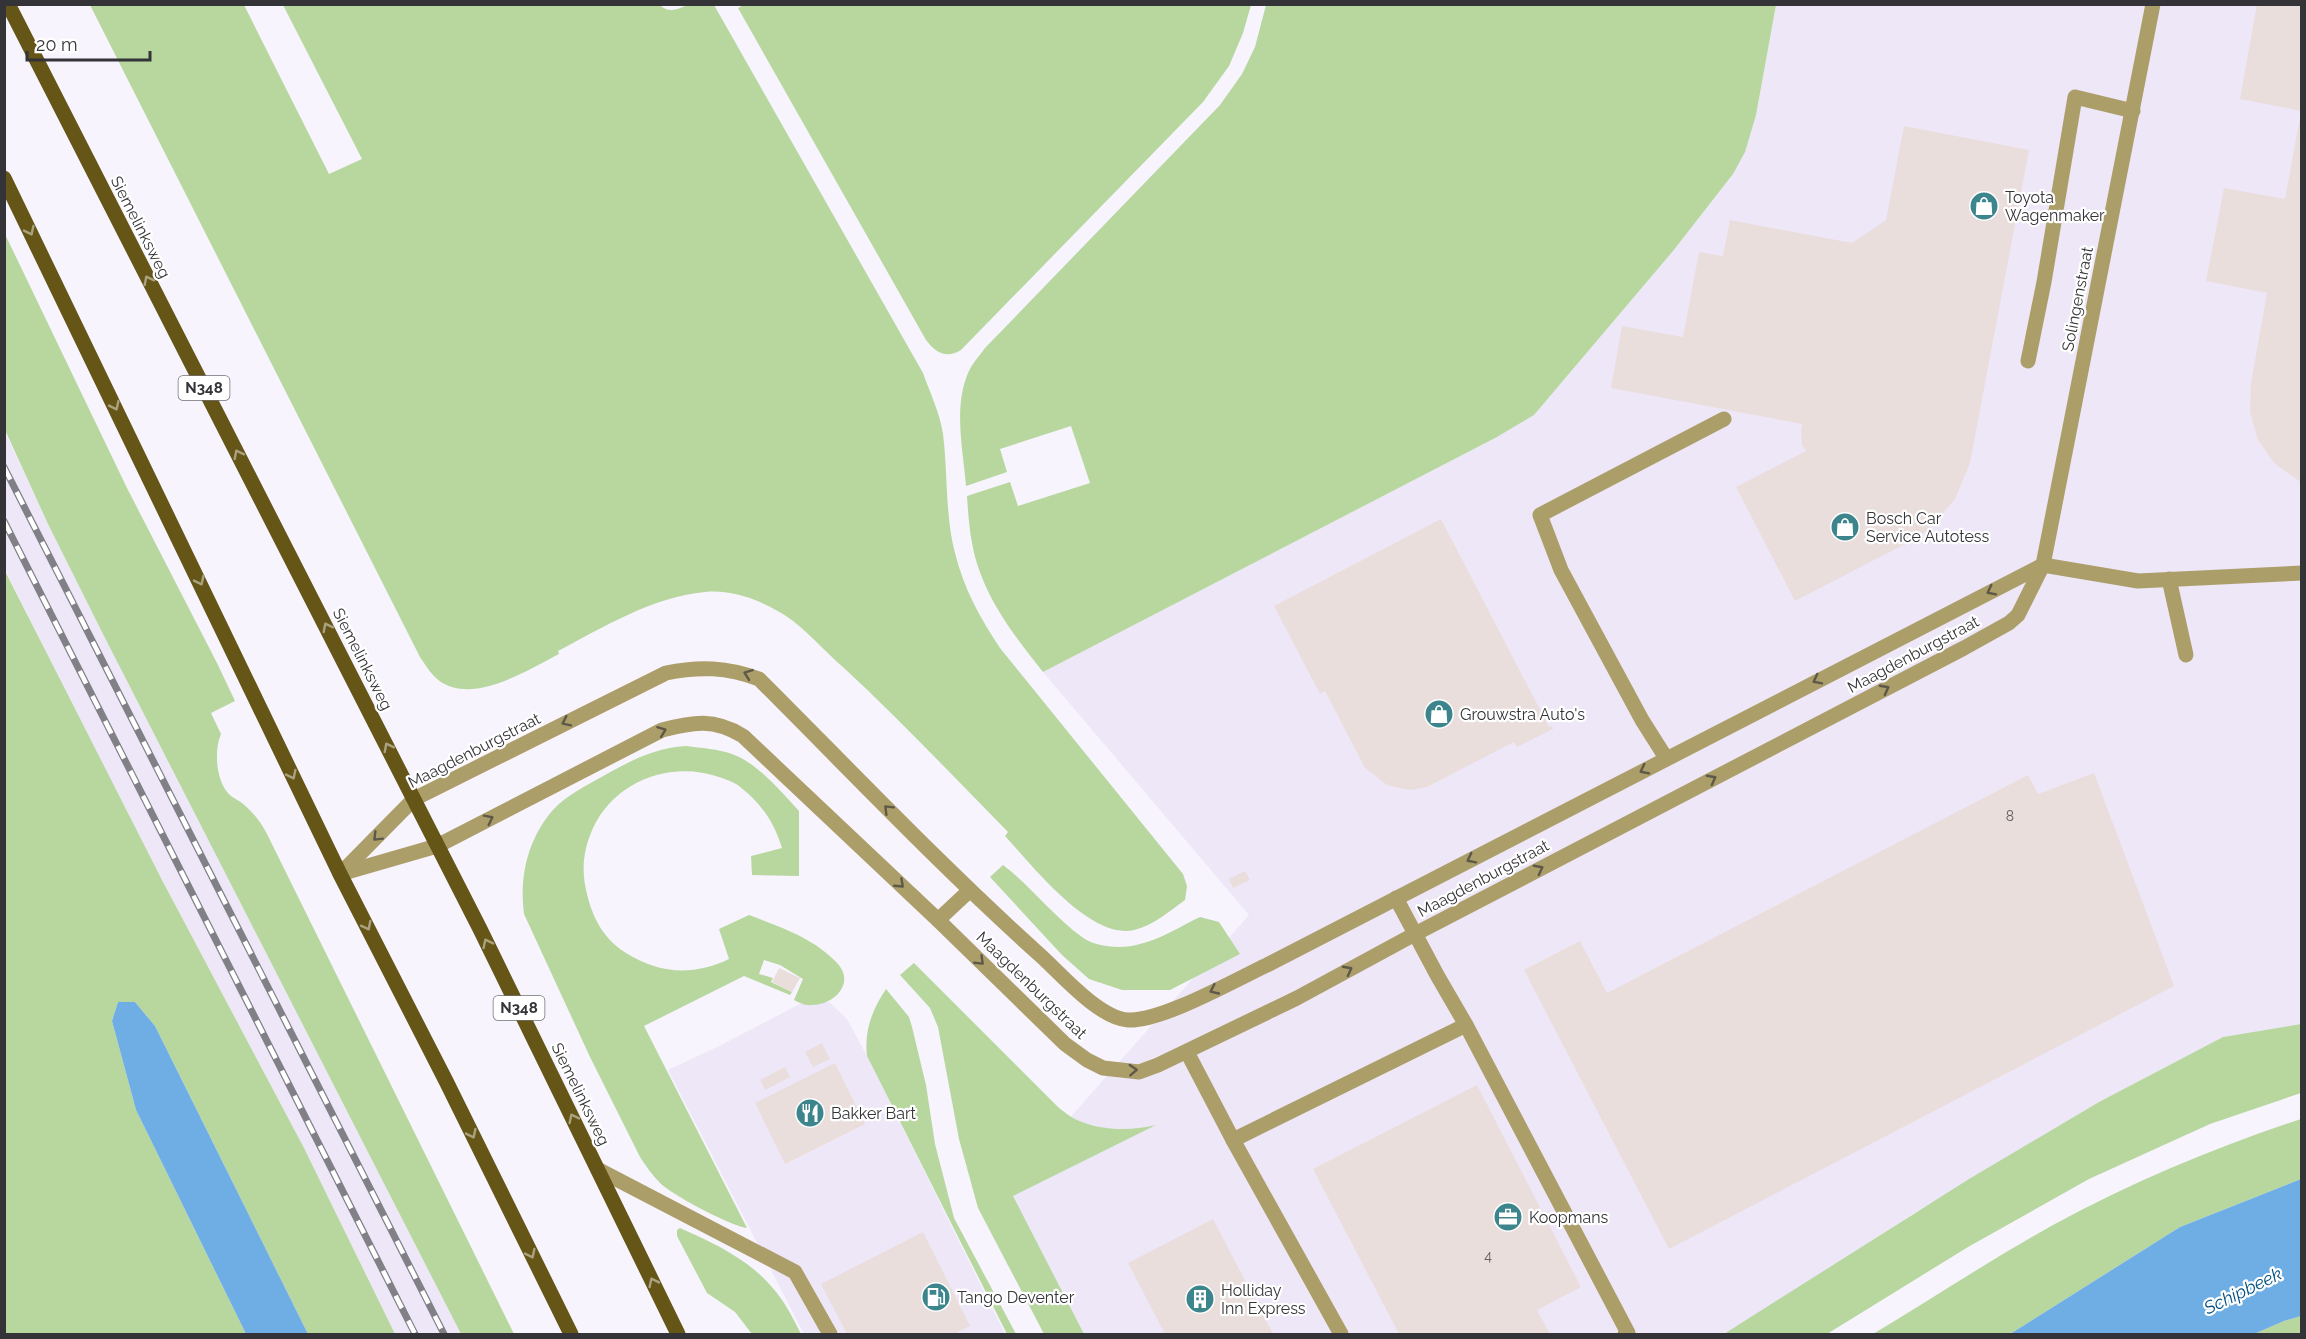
<svg xmlns="http://www.w3.org/2000/svg" width="2306" height="1339" font-family="Raleway,sans-serif">
	<style>
		.built { fill: #ede7f8 }
		.green { fill: #b7d79f }
		.water { fill: #6faee4 }
		.building { fill: #eadedc }
		.lines { fill: none; stroke-linecap: round; stroke-linejoin: round }
		.lane { stroke: #ac9e69; stroke-width: 15 }
		.street { stroke: #ac9e69; stroke-width: 15 }
		.primary { stroke: #655516; stroke-width: 15 }
		.rail-casing { stroke: #828087; stroke-width: 7 }
		.rail { stroke: #fff; stroke-width: 4.5; stroke-dasharray: 14; stroke-linecap: butt }
		.oneway { stroke: #aaa27f }
		.oneway2 { stroke: #5e5848 }
		.labels { text-anchor: middle; stroke-width: 4.5; stroke-linejoin: round; paint-order: stroke }
		.number-label { font-size: 14px; fill: #625e60 }
		.shield { fill: #fff; stroke: #717073; stroke-width: 1.5 }
		.shield-label { font-size: 15px; font-weight: bold; fill: #343337 }
		.poi-label { font-size: 16px; fill: #343337; stroke: #fff; text-anchor: start }
		.street-label { font-size: 16px; fill: #343337; stroke: #fff }
		.water-label { font-size: 18px; font-style: italic; fill: #015082; stroke: #fff }
	</style>
	<rect width="100%" height="100%" fill="#f7f4fe"/>
	<g class="built">
		<polygon points="1776,5 2301,5 2301,1024 2223,1037 2099,1102 1914,1213 1729,1334 1063,1334 999,1198 1249,915 1043,672 1497,437 1534,415 1673,251 1733,174 1756,115"/>
		<polygon points="4,430 48,524 105,638 461,1334 395,1334 304,1148 162,880 55,670 5,569"/>
		<polygon points="829,1002 847,1019 867,1056 1005,1334 804,1334 668,1070 719,1046 800,1004"/>
	</g>
	<g class="green">
		<path d="M660,5c12,11 20,1 33,-1 7,0 14,0 21,1l209,368c7,20 17,40 20,61 5,40 2,81 12,119 9,36 25,65 45,95l183,226 4,12 -2,14c-15,11 -33,26 -51,30 -44,10 -102,-65 -129,-94l3,-4c-54,-55 -107,-111 -164,-164 -19,-16 -37,-38 -58,-52 -23,-15 -53,-27 -81,-24 -53,5 -101,35 -147,59l1,3c-31,16 -84,50 -118,28 -9,-6 -15,-16 -21,-25l-330,-652h154l85,169 33,-15 -79,-154z"/>
		<path d="M744,5v-1l507,1 -8,28 -14,33 -26,36 -242,248c-15,9 -25,3 -35,-10l-188,-332z"/>
		<path d="M1266,5h510l-20,110 -11,37 -12,22 -60,77 -139,164 -37,22 -454,235c-31,-39 -62,-79 -71,-129 -3,-16 -4,-32 -5,-47l43,-14 8,24 72,-23 -19,-57 -71,23 7,23 -41,14c-3,-38 -14,-84 5,-119 4,-7 10,-13 14,-19l235,-243 22,-31 13,-27z"/>
		<path d="M4,232l123,256 90,175 18,38 -24,12 10,21c-7,16 -5,44 6,58 4,5 11,8 15,11 11,9 17,17 24,29l248,502h-53l-356,-696 -57,-114 -43,-94z"/>
		<polygon points="4,569 162,880 304,1148 395,1334 308,1334 155,1026 135,1002 118,1002 112,1021 136,1110 246,1334 5,1334"/>
		<path d="M686,746c16,2 32,3 46,8 27,10 48,37 67,57v65l-47,-1 -1,-19 31,-8c-8,-26 -21,-45 -43,-62 -5,-4 -14,-7 -20,-9 -49,-17 -104,4 -126,51 -10,22 -12,43 -6,66 6,25 17,45 39,59 33,21 68,23 103,6l-10,-30 30,-14c31,12 65,23 88,48 19,20 -3,42 -25,42 -7,1 -12,-2 -18,-5l9,-21 -23,-14 -16,-5 -5,14 14,4 -2,4 21,10 -2,3 -46,-19 -100,50 103,202c-16,-2 -75,-33 -87,-45 -8,-8 -14,-17 -20,-26l-50,-100 -66,-143c-5,-37 4,-75 28,-103 14,-16 36,-26 53,-36 27,-15 50,-27 81,-29z"/>
		<path d="M1003,865c28,21 50,51 79,72 15,11 41,12 58,7 21,-5 41,-18 60,-27l19,5 21,32 -70,36h-48l-33,-11 -27,-24 -72,-78z"/>
		<path d="M914,963l143,143c6,5 13,11 20,14 25,11 53,11 79,5l-143,71 71,138h-40l-66,-126 -19,-69 -21,-112 -8,-19 -30,-33z"/>
		<path d="M886,989l23,28 3,10 14,58 9,59 19,74 62,116h-9l-140,-278c-3,-25 5,-46 19,-67z"/>
		<polygon points="2301,1024 2301,1093 2210,1124 2089,1179 1968,1247 1827,1334 1724,1334 1969,1179 2099,1102 2223,1037"/>
		<path d="M2301,1119v60l-121,48 -170,107h-137c60,-36 119,-75 180,-109 79,-43 163,-78 248,-106z"/>
		<path d="M680,1228c32,14 68,31 91,58 13,14 22,32 30,48h-49l-17,-22 -28,-19 -30,-57v-6z"/>
		<polygon points="2301,1316 2301,1334 2254,1334 2284,1321"/>
	</g>
	<g class="water">
		<polygon points="118,1002 135,1002 155,1026 308,1334 246,1334 136,1110 112,1021"/>
		<polygon points="2301,1179 2301,1316 2284,1321 2254,1334 2010,1334 2180,1227"/>
	</g>
	<g class="building">
		<polygon points="2257,4 2302,4 2302,111 2240,99"/>
		<polygon points="2300,117 2302,117 2302,483 2275,464 2258,440 2250,412 2251,383 2267,293 2206,281 2224,188 2285,199"/>
		<polygon points="1904,126 2029,150 1970,463 1955,499 1930,528 1911,541 1795,601 1736,487 1806,451 1802,445 1801,432 1802,424 1611,388 1622,326 1683,337 1699,252 1723,256 1730,220 1852,243 1886,220"/>
		<polygon points="1441,519 1549,727 1552,726 1553,729 1517,747 1514,742 1427,787 1411,790 1399,788 1387,785 1365,768 1325,691 1320,694 1274,606"/>
		<polygon points="2094,773 2174,986 1669,1249 1524,970 1580,941 1607,993 2028,775 2038,794"/>
		<polygon points="1245,871 1250,880 1233,888 1229,879"/>
		<polygon points="779,968 800,978 792,992 772,982"/>
		<polygon points="822,1043 830,1059 813,1067 805,1052"/>
		<polygon points="835,1063 865,1124 785,1164 755,1103"/>
		<polygon points="785,1067 790,1077 765,1090 760,1080"/>
		<polygon points="1477,1085 1581,1287 1537,1310 1550,1334 1399,1334 1313,1169"/>
		<polygon points="1213,1219 1273,1334 1165,1334 1128,1263"/>
		<polygon points="923,1232 970,1326 954,1334 847,1334 821,1284"/>
	</g>
	<g class="lines">
		<g class="lane">
			<polyline points="2028,361 2044,282 2075,97 2133,111"/>
			<polyline points="2169,579 2186,655"/>
			<polyline points="1666,758 1642,720 1561,570 1540,515 1724,419"/>
			<polyline points="1396,898 1437,975 1466,1025 1628,1333 1625,1334"/>
			<polyline points="1187,1052 1233,1140"/>
			<polyline points="599,1170 795,1272 830,1334"/>
			<polyline points="1341,1334 1233,1140 1466,1025"/>
		</g>
		<g class="street">
			<path d="M342,872l72,-73 252,-126c33,-7 61,-6 93,6 93,93 184,189 282,277 21,19 58,62 87,64 33,2 107,-40 139,-55l776,-400 95,16 164,-8"/>
			<path d="M340,874l97,-28 225,-116c31,-8 52,-12 81,6l195,184 127,124 22,16 16,8 36,4 19,-7 139,-67 118,-64 549,-286 45,-25 9,-8 25,-50 110,-561"/>
			<polyline points="938,920 969,891"/>
		</g>
		<g class="primary">
			<polyline points="8,4 480,929 678,1334"/>
			<polyline points="4,178 340,874 446,1081 571,1334"/>
		</g>
		<g class="rail-casing">
			<g id="rail">
				<polyline points="4,467 444,1334"/>
				<polyline points="4,521 415,1334"/>
			</g>
		</g>
		<use href="#rail" class="rail"/>
	</g>
	<defs><path id="oneway-chevron" d="M-2-3.5L2.5 0L-2 3.5" fill="none" stroke-width="1.6" stroke-linecap="round" stroke-linejoin="round" transform="scale(1.5)"/></defs>
	<g class="oneway">
		<use href="#oneway-chevron" transform="translate(30 231) rotate(64)"/>
		<use href="#oneway-chevron" transform="translate(148 280) rotate(-117)"/>
		<use href="#oneway-chevron" transform="translate(115 406) rotate(64)"/>
		<use href="#oneway-chevron" transform="translate(238 454) rotate(-117)"/>
		<use href="#oneway-chevron" transform="translate(200 581) rotate(64)"/>
		<use href="#oneway-chevron" transform="translate(327 627) rotate(-117)"/>
		<use href="#oneway-chevron" transform="translate(388 747) rotate(-117)"/>
		<use href="#oneway-chevron" transform="translate(292 775) rotate(64)"/>
		<use href="#oneway-chevron" transform="translate(367 926) rotate(63)"/>
		<use href="#oneway-chevron" transform="translate(487 943) rotate(-116)"/>
		<use href="#oneway-chevron" transform="translate(573 1118) rotate(-116)"/>
		<use href="#oneway-chevron" transform="translate(472 1134) rotate(64)"/>
		<use href="#oneway-chevron" transform="translate(531 1254) rotate(64)"/>
		<use href="#oneway-chevron" transform="translate(653 1282) rotate(-116)"/>
	</g>
	<g class="oneway2">
		<use href="#oneway-chevron" transform="translate(1991 591) rotate(153)"/>
		<use href="#oneway-chevron" transform="translate(748 674) rotate(-160)"/>
		<use href="#oneway-chevron" transform="translate(1817 680) rotate(153)"/>
		<use href="#oneway-chevron" transform="translate(1885 689) rotate(-28)"/>
		<use href="#oneway-chevron" transform="translate(566 722) rotate(154)"/>
		<use href="#oneway-chevron" transform="translate(662 731) rotate(-21)"/>
		<use href="#oneway-chevron" transform="translate(1644 770) rotate(153)"/>
		<use href="#oneway-chevron" transform="translate(1712 779) rotate(-28)"/>
		<use href="#oneway-chevron" transform="translate(888 809) rotate(-135)"/>
		<use href="#oneway-chevron" transform="translate(489 819) rotate(-27)"/>
		<use href="#oneway-chevron" transform="translate(377 837) rotate(135)"/>
		<use href="#oneway-chevron" transform="translate(1471 859) rotate(153)"/>
		<use href="#oneway-chevron" transform="translate(1539 869) rotate(-28)"/>
		<use href="#oneway-chevron" transform="translate(900 884) rotate(43)"/>
		<use href="#oneway-chevron" transform="translate(980 961) rotate(44)"/>
		<use href="#oneway-chevron" transform="translate(1348 970) rotate(-28)"/>
		<use href="#oneway-chevron" transform="translate(1214 990) rotate(155)"/>
		<use href="#oneway-chevron" transform="translate(1133 1070) rotate(-3)"/>
	</g>
	<defs>
		<g id="shop-disc" transform="scale(1.5)"><circle r="9.5" fill="#3d858c" stroke="#fff"/><path d="M-5-2.5h2.3a2.7 3.5 0 0 1 5.4 0H5L5.5 6h-11ZM-1.5-2.5h3a1.5 2.3 0 0 0-3 0Z" fill="#fff"/></g>
		<g id="restaurant-disc" transform="scale(1.5)"><circle r="9.5" fill="#3d858c" stroke="#fff"/><path d="M-5-6h1v4h1v-4h1v4h1v-4h1v5L-1.5 .5V6h-2V.5L-5-1ZM5-6V6H3V1.5H1.5Q1.5-4 5-6Z" fill="#fff"/></g>
		<g id="office-disc" transform="scale(1.5)"><circle r="9.5" fill="#3d858c" stroke="#fff"/><path d="M-6-3h4V-5.5h4V-3h4V5H-6ZM-1-4.5V-3h2v-1.5ZM-6 0V1H6V0Z" fill="#fff"/></g>
		<g id="fuel-disc" transform="scale(1.5)"><circle r="9.5" fill="#3d858c" stroke="#fff"/><path d="M-5.5-6h7V0h2V4h1.3V-2.5L3-4.5l.8-.8L6-3V5H2.5V1h-1V6h-7ZM-4.2-4.7v3.2H.2V-4.7Z" fill="#fff"/></g>
		<g id="building-disc" transform="scale(1.5)"><circle r="9.5" fill="#3d858c" stroke="#fff"/><path d="M-4-6H4V6H1V3H-1V6H-4ZM-2.5-4.3h1.7v1.8h-1.7ZM.8-4.3h1.7v1.8H.8ZM-2.5-1h1.7V.8h-1.7ZM.8-1h1.7V.8H.8Z" fill="#fff"/></g>
	</defs>
	<g fill-rule="evenodd">
		<use href="#shop-disc" x="1984" y="206"/>
		<use href="#shop-disc" x="1845" y="527"/>
		<use href="#shop-disc" x="1439" y="714"/>
		<use href="#restaurant-disc" x="810" y="1113"/>
		<use href="#office-disc" x="1508" y="1217"/>
		<use href="#fuel-disc" x="936" y="1297"/>
		<use href="#building-disc" x="1200" y="1299"/>
	</g>
	<g class="labels">
		<g class="number-label">
			<text x="2010" y="821">8</text>
			<text x="1488" y="1261">4</text>
		</g>
		<g class="shield">
			<rect x="178.5" y="376" width="51" height="24" rx="4.5"/>
			<rect x="493.5" y="996" width="51" height="24" rx="4.5"/>
		</g>
		<g class="shield-label">
			<text x="204" y="393">N348</text>
			<text x="519" y="1013">N348</text>
		</g>
		<g class="poi-label">
			<text x="2005" y="203">Toyota<tspan x="2005" dy="18">Wagenmaker</tspan></text>
			<text x="1866" y="524">Bosch Car<tspan x="1866" dy="18">Service Autotess</tspan></text>
			<text x="1460" y="720">Grouwstra Auto's</text>
			<text x="831" y="1119">Bakker Bart</text>
			<text x="1529" y="1223">Koopmans</text>
			<text x="1221" y="1296">Holliday<tspan x="1221" dy="18">Inn Express</tspan></text>
			<text x="957" y="1303">Tango Deventer</text>
		</g>
		<g class="street-label">
			<text transform="translate(141 227) rotate(63)" y="6">Siemelinksweg</text>
			<text transform="translate(2077 299) rotate(-79)" y="6">Solingenstraat</text>
			<text transform="translate(1913 654) rotate(-28)" y="6">Maagdenburgstraat</text>
			<text transform="translate(363 659) rotate(63)" y="6">Siemelinksweg</text>
			<text transform="translate(474 750) rotate(-27)" y="6">Maagdenburgstraat</text>
			<text transform="translate(1483 878) rotate(-28)" y="6">Maagdenburgstraat</text>
			<text transform="translate(1032 985) rotate(44)" y="6">Maagdenburgstraat</text>
			<text transform="translate(581 1094) rotate(64)" y="6">Siemelinksweg</text>
		</g>
		<g class="water-label">
			<text transform="translate(2243 1291) rotate(-26)" y="6">Schipbeek</text>
		</g>
	</g>
	<rect width="2306" height="1339" fill="none" stroke="#343337" stroke-width="12"/>
	<path d="M27 51v9h123v-9" fill="none" stroke="#343337" stroke-width="3"/>
	<text x="36" y="51" font-size="18" fill="#343337" stroke="#ffffff" stroke-width="4.5" paint-order="stroke">20 m</text>
</svg>
